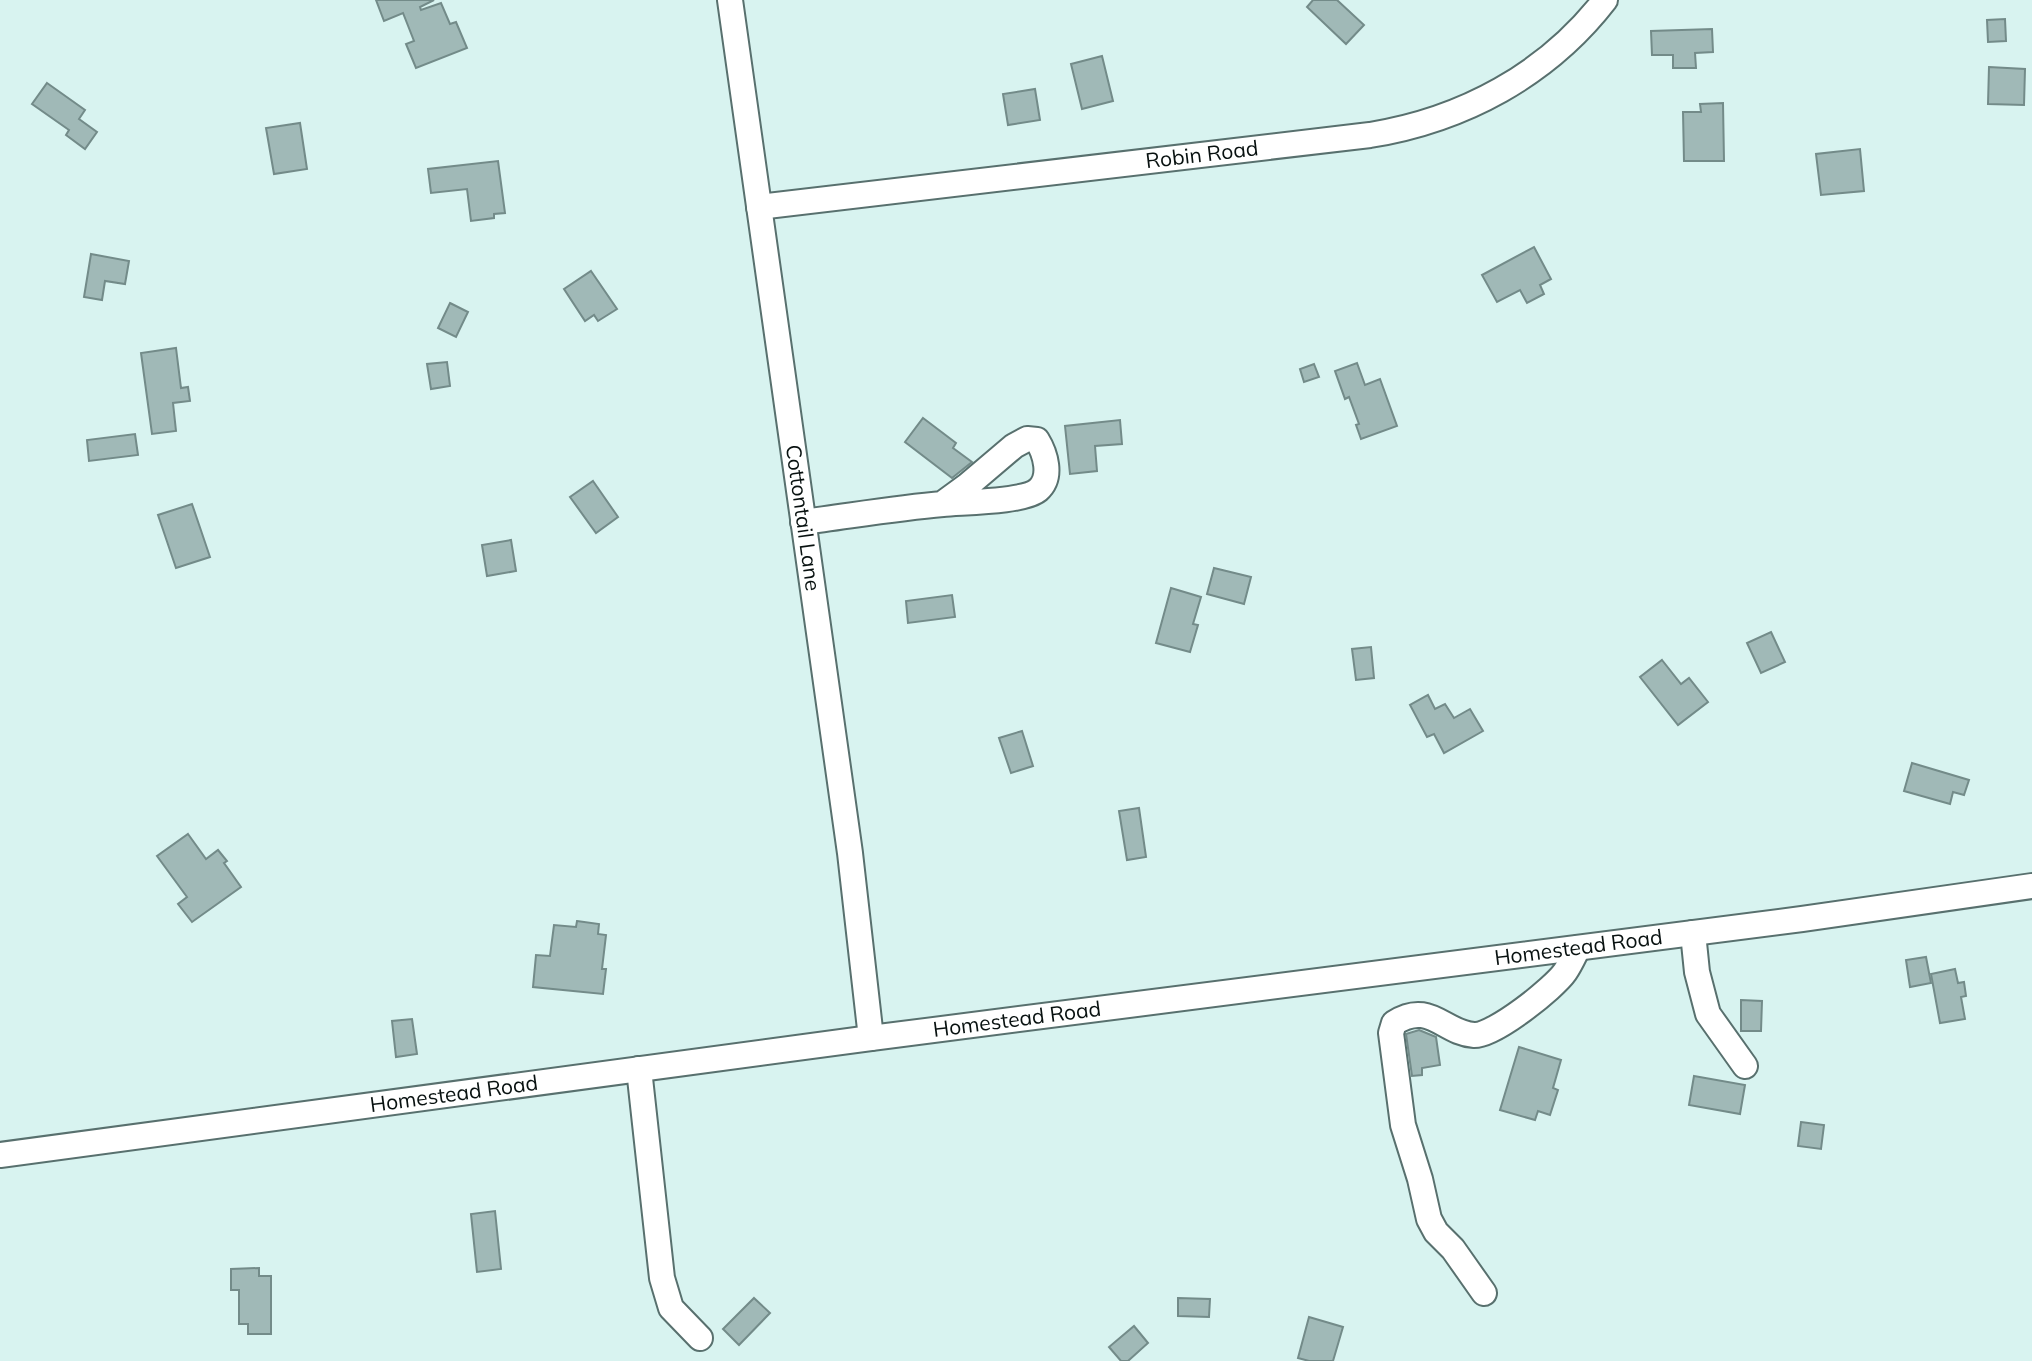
<svg xmlns="http://www.w3.org/2000/svg" width="2032" height="1361" font-family="Mulish,sans-serif">
	<style>
		.building { fill: #a0b9b7; stroke: #738b89; stroke-width: 2 }
		.lines { fill: none; stroke-linecap: round; stroke-linejoin: round }
		.minor-casing { stroke: #58706e; stroke-width: 28 }
		.minor { stroke: #fff; stroke-width: 24 }
		.labels { text-anchor: middle; stroke-width: 5; stroke-linejoin: round; paint-order: stroke }
		.street-label { font-size: 21px; fill: #081110; stroke: #e9fffc }
	</style>
	<rect width="100%" height="100%" fill="#d8f3f0"/>
	<g class="building">
		<polygon points="376,0 434,0 420,7 421,10 441,3 450,24 456,22 467,48 416,68 406,44 414,41 403,13 384,21"/>
		<polygon points="1313,0 1337,0 1364,25 1346,44 1307,7"/>
		<polygon points="2005,19 2006,41 1988,42 1987,20"/>
		<polygon points="1712,29 1713,52 1695,53 1696,68 1673,68 1673,55 1652,55 1651,31"/>
		<polygon points="1102,56 1113,101 1082,109 1071,64"/>
		<polygon points="1989,67 2025,69 2024,105 1988,104"/>
		<polygon points="47,83 85,110 79,119 97,132 85,149 66,135 69,130 32,104"/>
		<polygon points="1035,89 1040,120 1008,125 1003,94"/>
		<polygon points="1723,103 1724,161 1684,161 1683,112 1701,112 1700,104"/>
		<polygon points="300,123 307,169 274,174 266,128"/>
		<polygon points="1860,149 1864,191 1821,195 1816,154"/>
		<polygon points="498,161 505,213 494,214 494,218 471,221 467,189 431,193 428,169"/>
		<polygon points="1534,247 1551,279 1540,285 1544,294 1527,303 1520,290 1497,302 1482,275"/>
		<polygon points="91,254 129,261 125,284 105,281 102,300 84,297"/>
		<polygon points="591,271 617,309 598,321 594,315 585,321 564,289"/>
		<polygon points="450,303 468,312 456,337 438,328"/>
		<polygon points="176,348 181,388 188,387 190,401 173,403 176,431 152,434 141,353"/>
		<polygon points="447,362 450,386 431,389 427,364"/>
		<polygon points="1357,363 1365,385 1380,379 1397,426 1361,439 1356,425 1359,424 1349,397 1345,399 1335,371"/>
		<polygon points="1314,364 1319,377 1304,382 1300,369"/>
		<polygon points="923,418 956,443 953,448 972,462 952,478 905,442"/>
		<polygon points="1120,420 1122,444 1095,446 1097,471 1070,474 1065,426"/>
		<polygon points="135,434 138,455 89,461 87,440"/>
		<polygon points="593,481 618,517 596,533 570,497"/>
		<polygon points="192,504 210,557 176,568 158,515"/>
		<polygon points="511,540 516,571 487,576 482,545"/>
		<polygon points="1214,568 1251,577 1244,604 1207,594"/>
		<polygon points="1171,588 1201,597 1193,624 1198,625 1190,652 1156,643"/>
		<polygon points="952,595 955,617 908,623 906,601"/>
		<polygon points="1771,632 1785,662 1761,673 1747,643"/>
		<polygon points="1371,647 1374,678 1356,680 1352,649"/>
		<polygon points="1662,660 1681,684 1689,678 1708,702 1678,725 1640,677"/>
		<polygon points="1428,695 1435,709 1445,704 1454,718 1470,709 1483,731 1444,753 1434,734 1427,737 1410,705"/>
		<polygon points="1022,731 1033,766 1011,773 999,738"/>
		<polygon points="1912,763 1969,780 1964,795 1953,792 1950,804 1904,791"/>
		<polygon points="1139,808 1146,857 1127,860 1119,811"/>
		<polygon points="188,834 206,859 218,850 227,861 224,863 241,887 192,922 178,904 187,897 157,856"/>
		<polygon points="577,921 599,924 598,934 606,935 602,969 606,969 603,994 533,987 536,955 550,956 554,925 576,927"/>
		<polygon points="1926,957 1931,983 1910,987 1906,960"/>
		<polygon points="1955,969 1958,983 1964,982 1966,996 1961,997 1965,1019 1940,1023 1931,974"/>
		<polygon points="1741,1000 1762,1001 1761,1031 1741,1031"/>
		<polygon points="412,1019 417,1054 396,1057 392,1021"/>
		<polygon points="1419,1030 1436,1037 1440,1065 1422,1068 1422,1075 1412,1076 1406,1034"/>
		<polygon points="1519,1047 1561,1060 1553,1088 1558,1090 1550,1115 1538,1111 1535,1120 1500,1110"/>
		<polygon points="1694,1076 1745,1085 1740,1114 1689,1105"/>
		<polygon points="1801,1122 1824,1125 1821,1149 1798,1146"/>
		<polygon points="495,1211 501,1269 477,1272 471,1214"/>
		<polygon points="259,1268 259,1276 271,1276 271,1334 248,1334 248,1324 239,1324 239,1290 231,1290 231,1269"/>
		<polygon points="754,1298 770,1313 739,1345 723,1329"/>
		<polygon points="1178,1298 1210,1299 1209,1317 1178,1316"/>
		<polygon points="1309,1317 1343,1327 1333,1361 1309,1361 1298,1358"/>
		<polygon points="1134,1326 1148,1343 1128,1361 1121,1361 1109,1347"/>
	</g>
	<g class="lines">
		<g class="minor-casing">
			<g id="minor">
				<path id="s1" d="M730,0l120,853 21,185"/>
				<path id="s2" d="M759,207l611,-72c93,-15 177,-60 235,-135"/>
				<path d="M803,522c47,-6 93,-14 140,-18 20,-2 81,-2 95,-14 15,-13 7,-37 -1,-50l-10,-1 -13,7 -46,39 -26,19"/>
				<polyline points="1693,933 1697,972 1708,1014 1745,1066"/>
				<polyline points="639,1069 662,1278 671,1308 700,1338"/>
				<path id="s3" d="M0,1155l871,-117 931,-119 230,-33"/>
				<path d="M1484,1293l-31,-44 -17,-17 -7,-13 -9,-40 -17,-54 -12,-92 3,-10c36,-23 49,10 80,12 20,1 80,-47 91,-63 5,-7 9,-16 13,-24"/>
			</g>
		</g>
		<use href="#minor" class="minor"/>
	</g>
	<g class="labels">
		<g class="street-label">
			<text dy="7" stroke="none"><textPath href="#s2" startOffset="446">Robin Road</textPath></text>
			<text dy="7" stroke="none"><textPath href="#s1" startOffset="523">Cottontail Lane</textPath></text>
			<text dy="7" stroke="none"><textPath href="#s3" startOffset="1592">Homestead Road</textPath></text>
			<text dy="7" stroke="none"><textPath href="#s3" startOffset="1026">Homestead Road</textPath></text>
			<text dy="7" stroke="none"><textPath href="#s3" startOffset="458">Homestead Road</textPath></text>
		</g>
	</g>
</svg>
